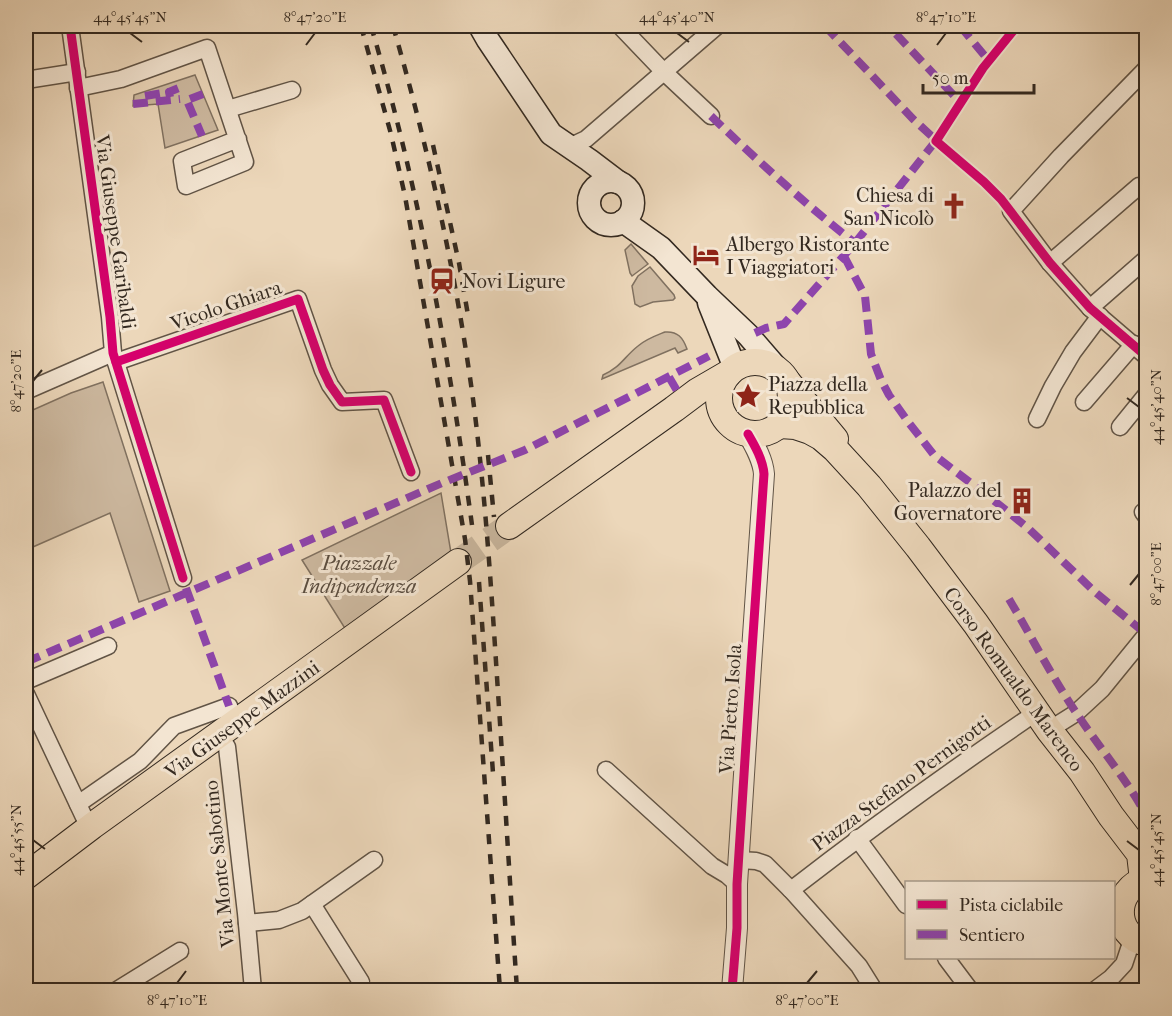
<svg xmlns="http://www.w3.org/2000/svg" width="1172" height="1016" font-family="'IM FELL French Canon',serif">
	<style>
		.green { fill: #cdb9a0; stroke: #807160; stroke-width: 1.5 }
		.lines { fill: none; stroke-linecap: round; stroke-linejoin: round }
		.primary-tunnel { stroke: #c7b49b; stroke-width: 26; stroke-dasharray: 26 13; stroke-linecap: butt }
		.minor-casing { stroke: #615446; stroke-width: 19 }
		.tertiary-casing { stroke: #615446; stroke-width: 22 }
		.secondary-casing { stroke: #332920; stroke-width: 25 }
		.primary-casing { stroke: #332920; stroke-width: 28 }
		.minor { stroke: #f3e5d2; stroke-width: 16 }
		.tertiary { stroke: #f3e5d2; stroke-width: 20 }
		.secondary { stroke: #f3e5d2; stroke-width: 22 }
		.primary { stroke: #ecd7ba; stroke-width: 26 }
		.rail { stroke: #332920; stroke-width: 4.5; stroke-dasharray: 10 10; stroke-linecap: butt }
		.quiet { stroke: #8e44ad; stroke-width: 8; stroke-dasharray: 15 8; stroke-linecap: butt }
		.cycleway-casing { stroke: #f3e5d2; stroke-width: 13 }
		.cycleway { stroke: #d6006c; stroke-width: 9 }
		.ticks { fill: none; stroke: #332920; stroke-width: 2 }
		.labels { text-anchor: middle; stroke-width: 6; stroke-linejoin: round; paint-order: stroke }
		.poi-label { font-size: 20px; fill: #332920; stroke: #f3e5d2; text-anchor: start }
		.street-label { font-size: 20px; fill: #332920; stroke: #f3e5d2 }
		.park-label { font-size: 20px; font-style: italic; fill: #5a4d40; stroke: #f3e5d2 }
		.neatline { fill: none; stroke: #332920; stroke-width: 2 }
		.ticks-label { font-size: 15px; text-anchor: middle; fill: #332920 }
	</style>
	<rect width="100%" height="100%" fill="#ecd7ba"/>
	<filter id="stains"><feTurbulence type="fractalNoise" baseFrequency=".00333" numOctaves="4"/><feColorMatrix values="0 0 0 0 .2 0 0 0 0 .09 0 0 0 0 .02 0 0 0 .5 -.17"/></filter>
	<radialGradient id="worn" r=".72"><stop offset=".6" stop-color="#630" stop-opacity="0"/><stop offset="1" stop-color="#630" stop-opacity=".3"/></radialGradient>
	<g class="green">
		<polygon points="195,75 218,130 165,148 158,104 133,106 134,95"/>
		<polygon points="631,244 648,264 632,276 630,273 625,250"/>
		<polygon points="650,267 674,295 675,298 673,300 653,302 640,307 635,304 632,286 638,276"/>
		<path d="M665,332c13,-1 18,6 22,17l-9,4 -3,-5 -73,31 1,-4c18,-8 21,-18 35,-29 8,-7 17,-10 27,-14z"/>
		<polygon points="103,382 170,591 139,602 110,513 26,550 26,413 71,393"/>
		<polygon points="441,493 452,559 346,630 302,560"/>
	</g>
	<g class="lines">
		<polyline class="primary-tunnel" points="458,562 509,526"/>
		<g class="minor-casing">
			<g id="minor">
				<polyline points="70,26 110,317 113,353 183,578"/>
				<polyline points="620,26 664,72 711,116"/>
				<polyline points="1146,69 1061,156 1011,211 1050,263 1090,308 1146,356"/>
				<polyline points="26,80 77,72"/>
				<polyline points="78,88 121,79 207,48 245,162 186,186 182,161 238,139"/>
				<polyline points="228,109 292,90"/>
				<polyline points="571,146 586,139 717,26"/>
				<polyline points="1050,263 1139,186"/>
				<polyline points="1090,308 1146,259"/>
				<polyline points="116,362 298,299 323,370 330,385 342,402 384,400 411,472"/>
				<polyline points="26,391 113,353"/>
				<polyline points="1084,402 1134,344"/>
				<polyline points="1037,419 1053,386 1073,352 1100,316"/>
				<polyline points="1120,427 1146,395"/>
				<polyline points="1143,512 1146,516"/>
				<polyline points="26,681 108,646"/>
				<polyline points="26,694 84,817"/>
				<polyline points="1049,730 1076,713 1102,689 1146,635"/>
				<polyline points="219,735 227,747 246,913 253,990"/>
				<polyline points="606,770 712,866 727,875 737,884"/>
				<polyline points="78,804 140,761 174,726 229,706 234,724"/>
				<polyline points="857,838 906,905"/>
				<polyline points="739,860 756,861 765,864 791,890 859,966 874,990"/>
				<path d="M791,890c80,-62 162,-121 246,-178"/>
				<polyline points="312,904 361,982"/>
				<polyline points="247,923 279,920 302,911 374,860"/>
				<polyline points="946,958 970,990"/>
				<polyline points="117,990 180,951"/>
				<polyline points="1095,990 1111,978 1124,964 1133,937"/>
			</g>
		</g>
		<g class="tertiary-casing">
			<path id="tertiary" d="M732,990l5,-62v-44l14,-219 13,-191c-1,-14 -9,-28 -16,-40"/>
		</g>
		<g class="secondary-casing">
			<g id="secondary">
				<polyline points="480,26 488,40 551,134 589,160 618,182"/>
				<circle cx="611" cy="203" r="22"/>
				<polyline points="623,221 661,248 707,296 748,335 780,372"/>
				<polyline points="709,303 735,368"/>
			</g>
		</g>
		<g class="primary-casing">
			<g id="primary">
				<circle cx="755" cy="398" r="36"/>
				<polyline points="786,380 835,439"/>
				<polyline points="780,425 795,426 810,431 821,437 835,449 869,486 918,547 976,624 1049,730 1082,772 1111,816 1140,854 1143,880"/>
				<polyline points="509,526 674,409 698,391 729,373"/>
				<polyline points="26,876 92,826 458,562"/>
				<path d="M1146,880c-33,8 -34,56 0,63"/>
			</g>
		</g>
		<use href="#minor" class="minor"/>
		<use href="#tertiary" class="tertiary"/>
		<use href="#secondary" class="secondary"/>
		<use href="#primary" class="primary"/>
		<g class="rail">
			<polyline points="361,26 391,134 405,196 465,539 470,581 500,990"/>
			<path d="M371,26c48,162 78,331 101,499"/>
			<path d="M393,26c35,121 63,247 80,373 12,92 18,186 24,278 7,105 13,209 20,313"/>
			<polyline points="433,145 459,263 469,321"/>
			<polyline points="488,455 494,517"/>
			<polyline points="479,582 493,773"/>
		</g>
		<g class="quiet">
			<polyline points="825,26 913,119 939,143"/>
			<polyline points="960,26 989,61"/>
			<polyline points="896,34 961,103"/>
			<polyline points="145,96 169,92"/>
			<polyline points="170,97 169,92 181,87"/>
			<polyline points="190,99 203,94"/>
			<polyline points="188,103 202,136"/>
			<polyline points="133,104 180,99"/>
			<path d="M711,116c46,44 94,88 144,127"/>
			<polyline points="844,256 865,296 871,354 881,380 889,395 909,423 934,455 997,503 1029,529 1095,592 1146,634"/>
			<polyline points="755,333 766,328 784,324 855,243 938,138"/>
			<polyline points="669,377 679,394"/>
			<polyline points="186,588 229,706"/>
			<path d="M1009,599c22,37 42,76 66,112 23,35 51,67 71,104"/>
			<polyline points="26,662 442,483 525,450 709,356"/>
		</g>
		<g class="cycleway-casing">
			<g id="cycleway">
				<polyline points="70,26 110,317 113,353 183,578"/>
				<polyline points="1017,26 983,68 936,141 984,182 1001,199 1050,263 1090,308 1146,356"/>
				<polyline points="116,362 298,299 323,370 330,385 342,402 384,400 411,472"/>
				<path d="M732,990l5,-62v-44l14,-219 13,-191c-1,-14 -9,-28 -16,-40"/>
			</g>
		</g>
		<use href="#cycleway" class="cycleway"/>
	</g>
	<path class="ticks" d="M130,33l12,9M677,33l12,9M306,45l9,-12M937,45l9,-12M33,381l9,-11M1127,398l12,9M1130,585l9,-11M33,840l12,9M1127,841l12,9M177,983l9,-12M807,983l10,-12"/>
	<defs>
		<g id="church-bare" transform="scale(2.07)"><path d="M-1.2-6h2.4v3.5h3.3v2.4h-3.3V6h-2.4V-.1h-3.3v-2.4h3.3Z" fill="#8f2418" stroke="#f3e5d2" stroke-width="2.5" paint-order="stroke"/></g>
		<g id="hotel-bare" transform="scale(2.07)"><path d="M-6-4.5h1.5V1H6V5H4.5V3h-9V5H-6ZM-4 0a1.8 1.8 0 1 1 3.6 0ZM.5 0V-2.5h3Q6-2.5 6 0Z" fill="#8f2418" stroke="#f3e5d2" stroke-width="2.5" paint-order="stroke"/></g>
		<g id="station-bare" transform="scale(2.07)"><path d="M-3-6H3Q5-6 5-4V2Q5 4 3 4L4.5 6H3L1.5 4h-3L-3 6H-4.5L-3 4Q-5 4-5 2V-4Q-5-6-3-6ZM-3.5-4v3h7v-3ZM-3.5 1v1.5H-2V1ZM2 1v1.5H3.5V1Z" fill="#8f2418" stroke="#f3e5d2" stroke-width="2.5" paint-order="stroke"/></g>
		<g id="sight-bare" transform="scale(2.07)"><path d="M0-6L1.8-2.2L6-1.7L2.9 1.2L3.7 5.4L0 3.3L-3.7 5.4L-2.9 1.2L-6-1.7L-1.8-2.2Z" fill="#8f2418" stroke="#f3e5d2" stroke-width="2.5" paint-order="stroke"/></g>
		<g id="building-bare" transform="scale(2.07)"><path d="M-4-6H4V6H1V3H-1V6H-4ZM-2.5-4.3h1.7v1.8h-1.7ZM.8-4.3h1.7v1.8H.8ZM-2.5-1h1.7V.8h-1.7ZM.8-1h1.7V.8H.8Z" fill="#8f2418" stroke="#f3e5d2" stroke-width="2.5" paint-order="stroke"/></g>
	</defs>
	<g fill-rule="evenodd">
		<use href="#church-bare" x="954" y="206"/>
		<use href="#hotel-bare" x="706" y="255"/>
		<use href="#station-bare" x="442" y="281"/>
		<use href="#sight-bare" x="748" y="396"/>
		<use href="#building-bare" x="1022" y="501"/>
	</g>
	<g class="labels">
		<g class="poi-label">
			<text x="934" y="202" text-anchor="end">Chiesa di<tspan x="934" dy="23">San Nicolò</tspan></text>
			<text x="726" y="251">Albergo Ristorante<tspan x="726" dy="23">I Viaggiatori</tspan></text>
			<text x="462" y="288">Novi Ligure</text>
			<text x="768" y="391">Piazza della<tspan x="768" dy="23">Repubblica</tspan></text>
			<text x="1002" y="497" text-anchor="end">Palazzo del<tspan x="1002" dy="23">Governatore</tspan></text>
		</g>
		<g class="street-label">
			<text transform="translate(116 232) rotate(82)" y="7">Via Giuseppe Garibaldi</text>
			<text transform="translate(226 305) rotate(-19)" y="7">Vicolo Ghiara</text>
			<text transform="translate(1014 679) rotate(54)" y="7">Corso Romualdo Marenco</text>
			<text transform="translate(730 709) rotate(-86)" y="7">Via Pietro Isola</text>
			<text transform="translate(242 719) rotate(-36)" y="7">Via Giuseppe Mazzini</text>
			<text transform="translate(901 783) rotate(-36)" y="7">Piazza Stefano Pernigotti</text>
			<text transform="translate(219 864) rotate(-96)" y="7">Via Monte Sabotino</text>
		</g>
		<g class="park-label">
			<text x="359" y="570">Piazzale<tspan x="359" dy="23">Indipendenza</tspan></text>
		</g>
	</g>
	<rect width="1172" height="1016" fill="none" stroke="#ecd7ba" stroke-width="66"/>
	<rect x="905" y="881" width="210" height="78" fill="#f3e5d2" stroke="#a69a8b" stroke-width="1.5"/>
	<rect x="917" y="900" width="30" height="9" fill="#d6006c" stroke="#a69a8b" stroke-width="1.5"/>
	<text x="959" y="911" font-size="18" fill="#332920">Pista ciclabile</text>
	<rect x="917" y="930" width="30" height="9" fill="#8e44ad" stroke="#a69a8b" stroke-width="1.5"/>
	<text x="959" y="941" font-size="18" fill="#332920">Sentiero</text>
	<path d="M923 84v9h111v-9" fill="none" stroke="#332920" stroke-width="3"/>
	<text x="932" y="84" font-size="18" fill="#332920" stroke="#f3e5d2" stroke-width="4.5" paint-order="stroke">50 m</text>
	<rect x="33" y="33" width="1106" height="950" class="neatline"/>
	<g class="ticks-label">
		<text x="130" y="22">44°45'45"N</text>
		<text x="315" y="22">8°47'20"E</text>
		<text x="677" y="22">44°45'40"N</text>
		<text x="946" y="22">8°47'10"E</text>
		<text transform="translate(16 381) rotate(-90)" y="5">8°47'20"E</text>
		<text transform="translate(1156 407) rotate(-90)" y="5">44°45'40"N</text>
		<text transform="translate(1156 574) rotate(-90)" y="5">8°47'00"E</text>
		<text transform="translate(16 840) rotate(-90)" y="5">44°45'55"N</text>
		<text transform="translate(1156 850) rotate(-90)" y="5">44°45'45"N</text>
		<text x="177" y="1005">8°47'10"E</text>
		<text x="807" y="1005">8°47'00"E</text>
	</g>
	<rect width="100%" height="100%" filter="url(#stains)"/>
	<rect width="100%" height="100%" fill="url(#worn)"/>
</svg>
